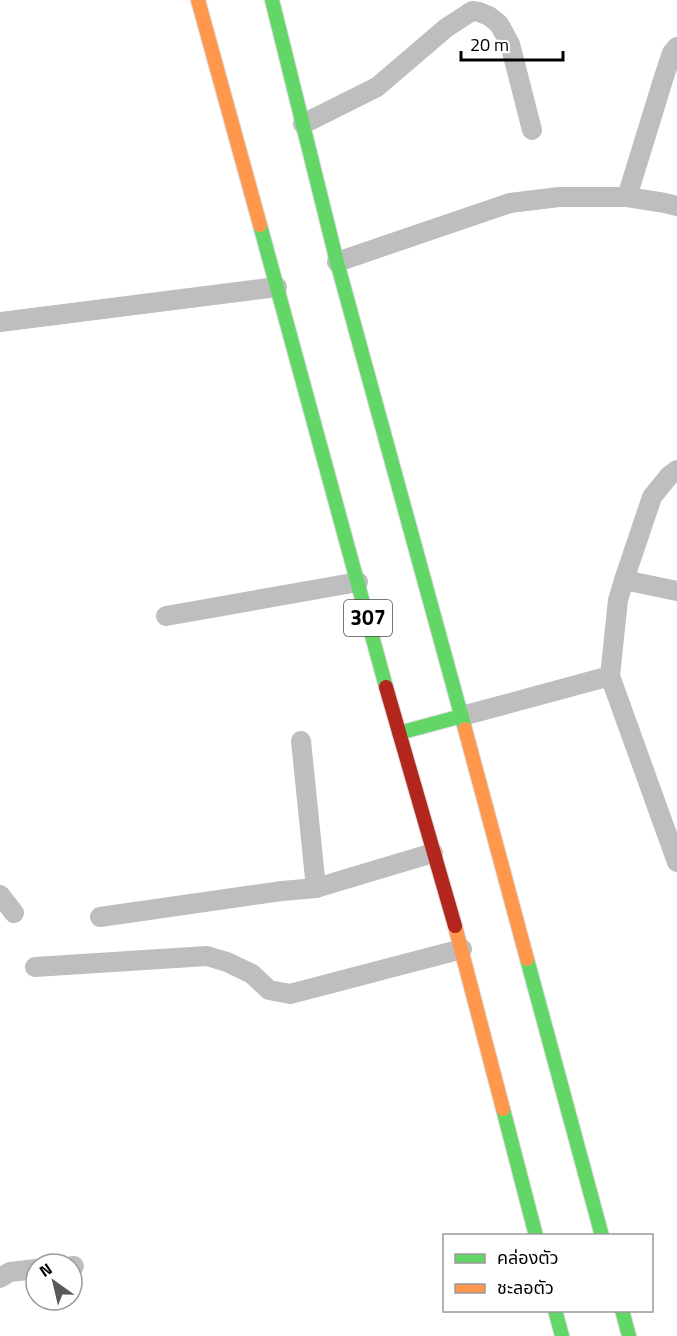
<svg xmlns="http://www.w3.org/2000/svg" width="677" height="1336" font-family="'Titillium Web','Noto Sans Thai',sans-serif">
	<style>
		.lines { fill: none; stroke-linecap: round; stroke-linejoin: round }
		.fast-casing { stroke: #dbdbdb; stroke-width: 16 }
		.slow-casing { stroke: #dbdbdb; stroke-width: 16 }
		.jam-casing { stroke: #dbdbdb; stroke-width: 16 }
		.lane { stroke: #bebebe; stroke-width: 20 }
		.fast { stroke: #63d668; stroke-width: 14 }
		.slow { stroke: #ff974d; stroke-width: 14 }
		.jam { stroke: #b3261e; stroke-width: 14 }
		.labels { text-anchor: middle; stroke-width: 4.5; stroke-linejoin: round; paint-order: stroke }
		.shield { fill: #fff; stroke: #4c4c4c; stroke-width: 1.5 }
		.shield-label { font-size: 21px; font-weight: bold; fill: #000 }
	</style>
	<rect width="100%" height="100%" fill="#fff"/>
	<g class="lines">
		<g class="fast-casing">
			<g id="fast">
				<polyline points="272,0 337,262 465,729"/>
				<polyline points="260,225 386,687"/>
				<polyline points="399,733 462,716"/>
				<polyline points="527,959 602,1236"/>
				<polyline points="503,1109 536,1236"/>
				<polyline points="555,1310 562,1336"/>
				<polyline points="622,1310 629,1336"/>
			</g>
		</g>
		<g class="slow-casing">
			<g id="slow">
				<polyline points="198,0 260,225"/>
				<polyline points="465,729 527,959"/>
				<polyline points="455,926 503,1109"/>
			</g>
		</g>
		<g class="jam-casing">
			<polyline id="jam" points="386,687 455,926"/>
		</g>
		<g class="lane">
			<polyline points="303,124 377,87 446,28 472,11 479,12 489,16 499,24 510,44 532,130"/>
			<polyline points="627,197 663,80 672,53 677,47"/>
			<polyline points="337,262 510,203 559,197 627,197 665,203 677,206"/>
			<polyline points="0,322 277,287"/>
			<polyline points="624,580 677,591"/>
			<polyline points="166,616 358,582"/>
			<polyline points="610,676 677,862"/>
			<polyline points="462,716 610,676 618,600 624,580 652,497 669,476 677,470"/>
			<polyline points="316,888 433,853"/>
			<polyline points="0,895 14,913"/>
			<polyline points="100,917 282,891 316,888 301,741"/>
			<polyline points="35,967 207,956 227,962 252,974 269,990 290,994 462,949"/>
			<polyline points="72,1266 74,1266"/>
			<polyline points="0,1278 10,1272 36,1269"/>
		</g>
		<use href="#fast" class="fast"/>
		<use href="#slow" class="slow"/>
		<use href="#jam" class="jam"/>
	</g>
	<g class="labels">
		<rect class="shield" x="344" y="600" width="48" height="36" rx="4.5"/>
		<g class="shield-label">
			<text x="368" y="625">307</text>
		</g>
	</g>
	<rect x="443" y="1234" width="210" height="78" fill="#ffffff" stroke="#999999" stroke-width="1.5"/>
	<rect x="455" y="1254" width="30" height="9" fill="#63d668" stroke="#999999" stroke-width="1.5"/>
	<text x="497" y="1264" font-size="18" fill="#000000">คล่องตัว</text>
	<rect x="455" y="1284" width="30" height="9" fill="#ff974d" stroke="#999999" stroke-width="1.5"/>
	<text x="497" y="1294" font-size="18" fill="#000000">ชะลอตัว</text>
	<g transform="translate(54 1282) rotate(326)"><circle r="28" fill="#ffffff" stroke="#999999" stroke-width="1.5"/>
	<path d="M0-4.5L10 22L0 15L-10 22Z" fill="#595959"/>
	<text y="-9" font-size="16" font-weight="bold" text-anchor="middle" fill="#000000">N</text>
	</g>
	<path d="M461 51v9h102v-9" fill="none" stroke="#000000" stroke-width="3"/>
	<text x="470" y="51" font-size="18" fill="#000000" stroke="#ffffff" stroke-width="4.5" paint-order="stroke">20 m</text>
</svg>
